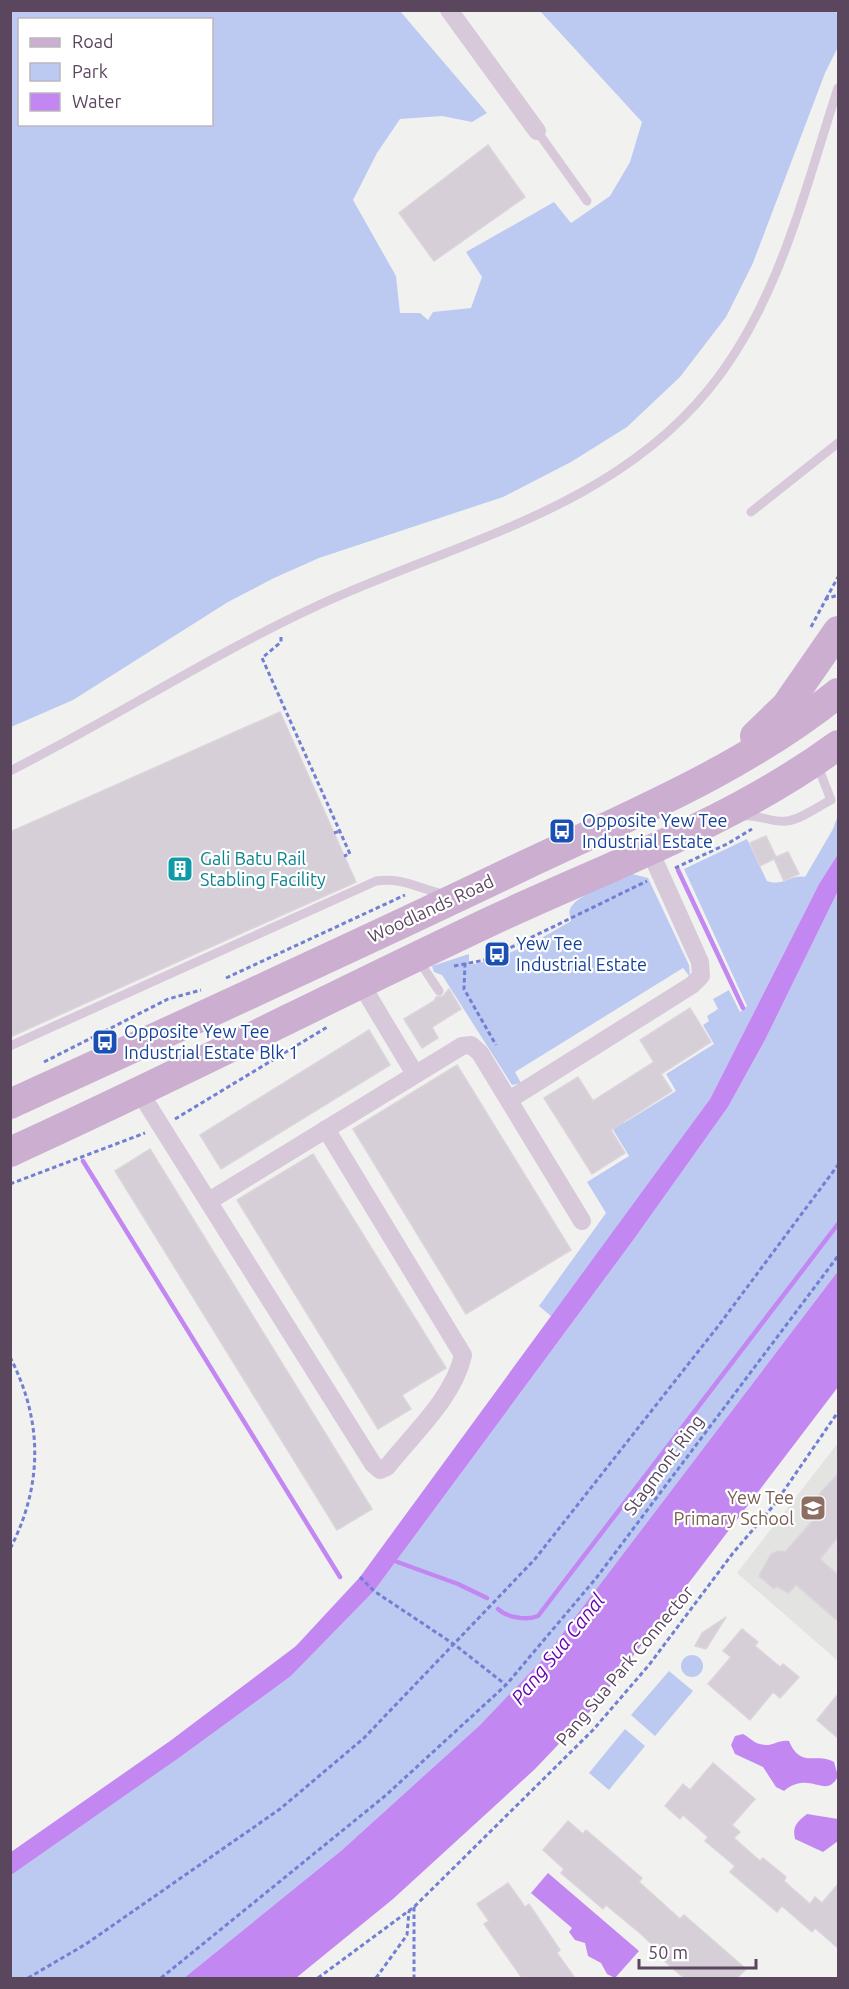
<svg xmlns="http://www.w3.org/2000/svg" width="849" height="1989" font-family="Ubuntu,sans-serif">
	<style>
		.education { fill: #e3e3e2 }
		.green { fill: #bccaf2; fill-rule: evenodd }
		.water { fill: #c387f1 }
		.lines { fill: none; stroke-linecap: round; stroke-linejoin: round }
		.stream { stroke: #c387f1; stroke-width: 4.5 }
		.building { fill: #d7cfd7; stroke: #dcd3db; stroke-width: 1.5 }
		.path { stroke: #727fd2; stroke-width: 3; stroke-dasharray: 4.5 3; stroke-linecap: butt }
		.service { stroke: #d7c9da; stroke-width: 9 }
		.minor { stroke: #d7c9da; stroke-width: 18 }
		.primary { stroke: #cbaed0; stroke-width: 30 }
		.labels { text-anchor: middle; stroke-width: 4.5; stroke-linejoin: round; paint-order: stroke }
		.transit-label { font-size: 18px; fill: #164399; stroke: #fff; text-anchor: start }
		.culture-label { font-size: 18px; fill: #0d838f; stroke: #fff; text-anchor: start }
		.street-label { font-size: 18px; fill: #5a475e; stroke: #fff }
		.education-label { font-size: 18px; fill: #785e54; stroke: #fff; text-anchor: end }
		.water-label { font-size: 20px; font-style: italic; fill: #6805b3; stroke: #fff }
	</style>
	<rect width="100%" height="100%" fill="#f1f2f0"/>
	<polygon class="education" points="838,1443 838,1661 737,1573"/>
	<g class="green">
		<path d="M833,10l5,4v33l-13,26 -72,190 -27,54 -46,60 -53,50 -56,35 -68,35 -184,61 -45,20 -46,24 -155,98 -62,27v-716h389l87,102 -15,9 -30,-6 -42,3 -23,34 -24,47 43,76 4,37h20l8,7 5,-8 38,-4 11,-31 -16,-25 88,-50 17,21 39,-27 20,-34 12,-40 -102,-111zM20,20h192v104h-192z"/>
		<path d="M838,815v39l-19,30 -109,215 -158,218 -13,-11 67,-93 -19,-31 42,-26 -23,-38 10,-6 8,11 52,-32 -10,-17 48,-30 -11,-19 6,-4 -2,-5 11,-7 -5,-10 16,-9 11,22 7,-6 -63,-137 63,-30 20,42c17,6 24,-7 38,-4l28,-48z"/>
		<path d="M632,874l16,4 41,87 1,12 -7,-9 -168,104 6,11 -9,2 -70,-110 -8,-3 -2,-6 37,-12v11c35,-6 72,-26 102,-44 -1,-5 -3,-9 0,-14 9,-14 46,-26 61,-33z"/>
		<polygon points="838,891 838,1271 544,1658 480,1725 342,1850 184,1978 11,1978 10,1875 291,1676 374,1591 634,1239 728,1107 766,1038"/>
		<circle cx="692" cy="1666" r="11"/>
		<polygon points="669,1671 693,1691 655,1736 631,1715"/>
		<polygon points="625,1729 645,1746 609,1790 589,1773"/>
	</g>
	<g class="water">
		<polygon points="838,854 838,891 766,1038 728,1107 634,1239 374,1591 291,1676 180,1757 11,1875 11,1852 170,1741 296,1646 360,1577 710,1099 819,884"/>
		<polygon points="838,1271 838,1387 595,1706 535,1769 393,1899 296,1978 184,1978 342,1850 480,1725 544,1658"/>
		<path d="M743,1734c6,3 11,9 17,10 11,4 18,-5 29,-3 12,28 26,11 45,21l4,14c-12,25 -28,-7 -54,15l-8,-4 -13,-20 -28,-13 -4,-9 4,-9z"/>
		<path d="M807,1814l31,5v22l-15,11 -28,-13c-3,-13 2,-17 12,-25z"/>
		<polygon points="548,1873 639,1951 615,1978 607,1974 601,1963 588,1956 585,1943 575,1940 569,1932 572,1928 531,1893"/>
	</g>
	<g class="lines">
		<g class="stream">
			<polyline points="678,870 743,1008"/>
			<polyline points="83,1161 340,1577"/>
			<polyline points="392,1560 458,1584 487,1598"/>
			<path d="M498,1609c8,8 29,12 40,7l300,-392"/>
		</g>
	</g>
	<g class="building">
		<polygon points="488,145 525,197 434,261 399,213"/>
		<polygon points="280,712 356,882 10,1037 10,832"/>
		<polygon points="766,836 776,857 788,852 799,874 784,881 774,859 760,866 750,843"/>
		<polygon points="449,989 461,1009 432,1027 438,1038 422,1048 404,1019 434,1001 436,997 443,996"/>
		<polygon points="690,1008 711,1042 661,1074 672,1091 611,1130 625,1153 592,1174 544,1098 578,1077 593,1101 654,1062 640,1040"/>
		<polygon points="369,1030 390,1065 221,1169 200,1135"/>
		<polygon points="457,1065 571,1250 466,1314 353,1129"/>
		<polygon points="150,1149 372,1509 337,1530 115,1171"/>
		<polygon points="313,1154 446,1368 402,1395 411,1409 378,1429 237,1200"/>
		<polygon points="838,1474 838,1537 820,1559 838,1575 838,1621 796,1585 788,1593 777,1586 774,1589 759,1576 771,1554 778,1551 785,1552 816,1517 813,1501"/>
		<polygon points="726,1617 706,1649 695,1646 702,1633"/>
		<polygon points="742,1629 758,1642 755,1646 780,1667 783,1664 799,1677 780,1698 773,1692 750,1720 708,1684 731,1657 723,1651"/>
		<polygon points="838,1694 838,1738 817,1720"/>
		<polygon points="713,1763 755,1799 732,1825 740,1832 734,1838 760,1861 763,1858 786,1877 784,1881 810,1904 815,1897 822,1903 838,1884 838,1948 815,1928 812,1932 782,1906 777,1912 730,1872 735,1866 705,1841 708,1837 683,1815 680,1819 665,1806 683,1784 690,1790"/>
		<polygon points="568,1821 583,1834 586,1830 642,1878 639,1882 680,1919 684,1915 746,1969 737,1978 684,1978 659,1956 661,1953 641,1934 606,1905 603,1909 561,1873 564,1869 543,1850"/>
		<polygon points="508,1883 525,1907 529,1904 560,1950 557,1953 575,1978 522,1978 484,1924 489,1921 477,1904"/>
	</g>
	<g class="lines">
		<g class="path">
			<polyline points="826,599 838,577"/>
			<polyline points="811,627 826,599 838,595"/>
			<polyline points="281,637 281,642 262,658 350,854 344,856"/>
			<polyline points="334,833 340,831"/>
			<polyline points="675,868 727,844 752,829"/>
			<polyline points="465,963 464,989 496,1045"/>
			<polyline points="454,966 485,960 647,881"/>
			<polyline points="226,978 405,895"/>
			<polyline points="44,1062 168,999 201,990"/>
			<polyline points="175,1119 329,1026"/>
			<polyline points="10,1184 145,1133"/>
			<path d="M10,1357c33,64 33,128 0,192"/>
			<polyline points="360,1577 374,1591 455,1645 506,1685"/>
			<polyline points="414,1907 414,1978"/>
			<polyline points="28,1978 86,1944 280,1809 364,1738 535,1559 719,1325 838,1165"/>
			<polyline points="161,1978 385,1796 506,1685 597,1577 838,1256"/>
			<polyline points="318,1978 414,1907 593,1730 649,1665 733,1553 774,1505 838,1412"/>
			<polyline points="376,1978 407,1935 409,1911"/>
		</g>
		<g class="service">
			<polyline points="537,131 587,201"/>
			<polyline points="751,512 838,443"/>
			<path d="M10,771c105,-53 204,-118 311,-167 135,-62 290,-94 388,-215 70,-86 95,-198 129,-301"/>
			<path d="M743,816c16,-2 28,7 44,5 13,-1 32,-15 44,-21l-14,-36"/>
			<polyline points="419,961 439,991"/>
			<path d="M10,1046l366,-165c27,-4 43,8 68,13"/>
		</g>
		<g class="minor">
			<polyline points="449,10 537,131"/>
			<polyline points="361,984 415,1074"/>
			<path d="M139,1091l234,373 7,6 7,-3c27,-34 67,-70 76,-112l-137,-226"/>
			<polyline points="509,1100 692,985 701,976 700,962 650,851"/>
			<polyline points="209,1201 462,1046 471,1045 480,1053 582,1221"/>
		</g>
		<g class="primary">
			<polyline points="755,736 786,706 838,631"/>
			<path d="M10,1104c173,-79 345,-157 515,-239 108,-51 220,-97 313,-172"/>
			<path d="M10,1152c161,-73 318,-154 477,-229 119,-56 245,-100 351,-178"/>
		</g>
	</g>
	<defs>
		<g id="bus-square" transform="scale(1.35)"><rect x="-9" y="-9" width="18" height="18" rx="4" fill="#1a4fb4" stroke="#fff"/><path d="M-5-6H5V4H4V6H2V4H-2V6H-4V4H-5ZM-3.5-4V0h7V-4ZM-3.5 1.2v1.5H-2V1.2ZM2 1.2v1.5H3.5V1.2Z" fill="#fff"/></g>
		<g id="building-square" transform="scale(1.35)"><rect x="-9" y="-9" width="18" height="18" rx="4" fill="#0f9aa8" stroke="#fff"/><path d="M-4-6H4V6H1V3H-1V6H-4ZM-2.5-4.3h1.7v1.8h-1.7ZM.8-4.3h1.7v1.8H.8ZM-2.5-1h1.7V.8h-1.7ZM.8-1h1.7V.8H.8Z" fill="#fff"/></g>
		<g id="school-square" transform="scale(1.35)"><rect x="-9" y="-9" width="18" height="18" rx="4" fill="#8d6e63" stroke="#fff"/><path d="M0-5L7-2L0 1L-7-2ZM-4 1L0 2.5L4 1V4Q0 6-4 4Z" fill="#fff"/></g>
	</defs>
	<g fill-rule="evenodd">
		<use href="#bus-square" x="562" y="831"/>
		<use href="#building-square" x="180" y="869"/>
		<use href="#bus-square" x="497" y="954"/>
		<use href="#bus-square" x="105" y="1042"/>
		<use href="#school-square" x="813" y="1508"/>
	</g>
	<g class="labels">
		<g class="transit-label">
			<text x="582" y="827">Opposite Yew Tee<tspan x="582" dy="21">Industrial Estate</tspan></text>
			<text x="516" y="950">Yew Tee<tspan x="516" dy="21">Industrial Estate</tspan></text>
			<text x="124" y="1038">Opposite Yew Tee<tspan x="124" dy="21">Industrial Estate Blk 1</tspan></text>
		</g>
		<g class="culture-label">
			<text x="200" y="865">Gali Batu Rail<tspan x="200" dy="21">Stabling Facility</tspan></text>
		</g>
		<g class="street-label">
			<text transform="translate(431 909) rotate(-25)" y="6">Woodlands Road</text>
			<text transform="translate(664 1465) rotate(-53)" y="6">Stagmont Ring</text>
			<text transform="translate(625 1666) rotate(-50)" y="6">Pang Sua Park Connector</text>
		</g>
		<g class="education-label">
			<text x="794" y="1504">Yew Tee<tspan x="794" dy="21">Primary School</tspan></text>
		</g>
		<g class="water-label">
			<text transform="translate(558 1649) rotate(-51)" y="7">Pang Sua Canal</text>
		</g>
	</g>
	<rect width="849" height="1989" fill="none" stroke="#5a475e" stroke-width="24"/>
	<rect x="18" y="18" width="195" height="108" fill="#ffffff" stroke="#bdb5bf" stroke-width="1.5"/>
	<rect x="30" y="38" width="30" height="9" fill="#cbaed0" stroke="#bdb5bf" stroke-width="1.5"/>
	<text x="72" y="48" font-size="18" fill="#5a475e">Road</text>
	<rect x="30" y="63" width="30" height="18" fill="#bccaf2" stroke="#bdb5bf" stroke-width="1.5"/>
	<text x="72" y="78" font-size="18" fill="#5a475e">Park</text>
	<rect x="30" y="93" width="30" height="18" fill="#c387f1" stroke="#bdb5bf" stroke-width="1.5"/>
	<text x="72" y="108" font-size="18" fill="#5a475e">Water</text>
	<path d="M639 1959v9h117v-9" fill="none" stroke="#5a475e" stroke-width="3"/>
	<text x="648" y="1959" font-size="18" fill="#5a475e" stroke="#ffffff" stroke-width="4.5" paint-order="stroke">50 m</text>
</svg>
